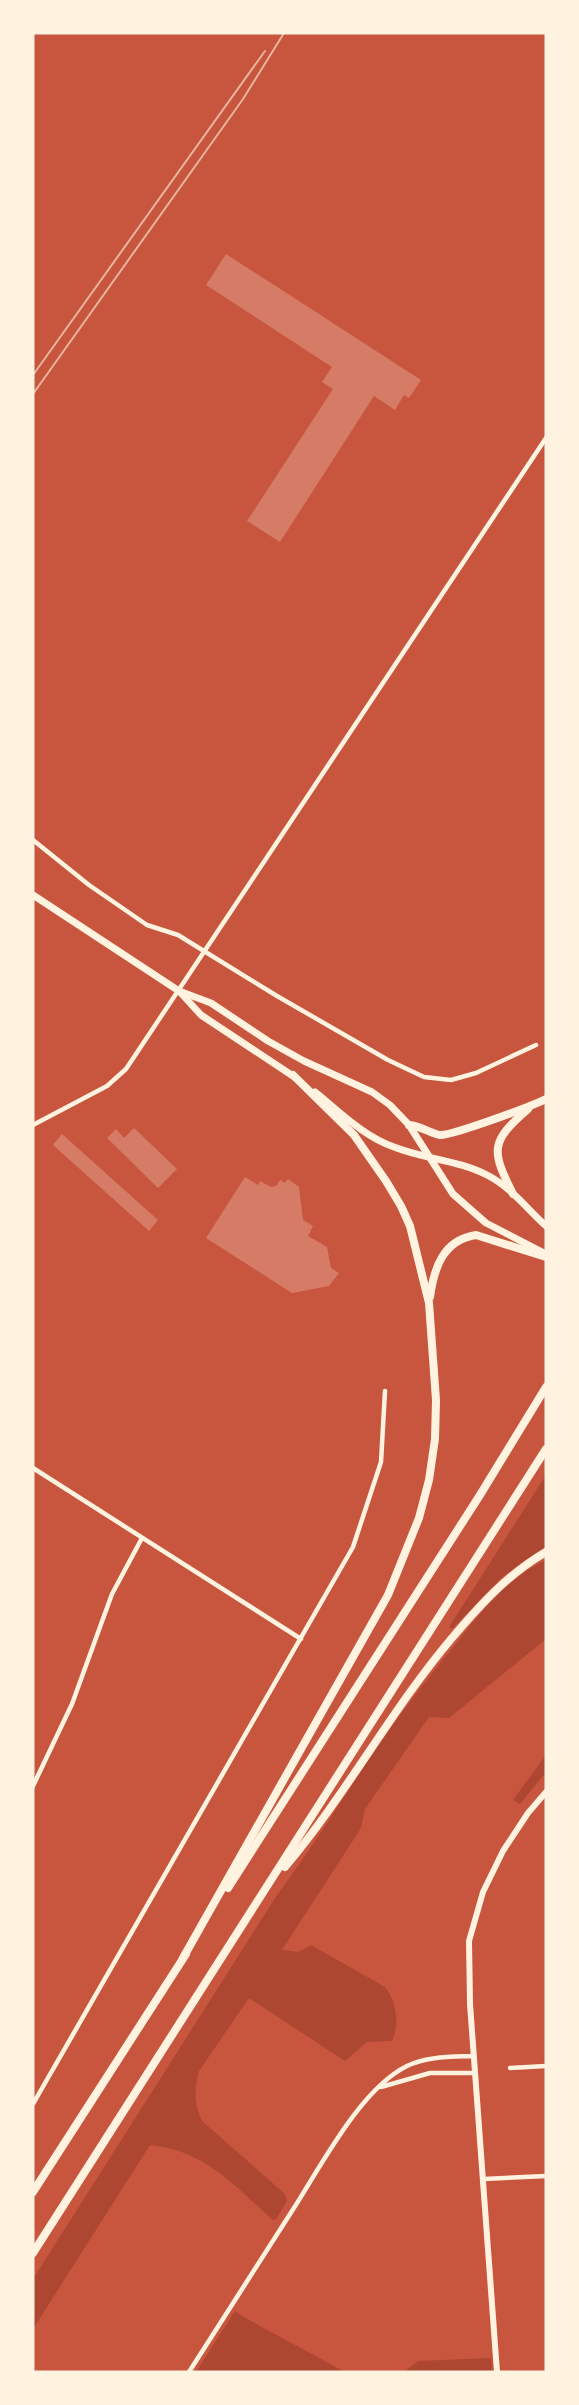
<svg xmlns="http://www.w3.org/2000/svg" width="579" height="2405" font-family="Barlow,sans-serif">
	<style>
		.green { fill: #ae4732 }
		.building { fill: #d67c66 }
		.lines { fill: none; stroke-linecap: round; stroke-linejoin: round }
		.minor { stroke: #fff3e0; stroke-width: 4.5 }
		.secondary { stroke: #fff3e0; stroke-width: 6 }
		.primary { stroke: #fff3e0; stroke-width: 7 }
		.motorway { stroke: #fff3e0; stroke-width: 8 }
		.rail { stroke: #e9b49f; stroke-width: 2 }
	</style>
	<rect width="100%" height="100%" fill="#c8553d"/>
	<g class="green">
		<polygon points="546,1475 546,1546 501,1578 452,1629 449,1627"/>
		<path d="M546,1560v79l-97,79 -20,-1 -64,92 -4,19 -79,122 16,2 13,-7 74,42c11,13 15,37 7,54l-25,1 -22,19 -96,-63 -50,73c-5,18 -5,34 3,50l83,73 2,7 -11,18 -3,1c-41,-36 -67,-69 -123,-75l-117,184v-50l244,-384c34,-45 63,-93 95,-140 24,-36 51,-71 79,-105 26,-33 55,-72 95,-90z"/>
		<polygon points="546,1755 546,1772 520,1804 513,1800"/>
		<polygon points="235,2311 247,2319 345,2372 196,2372"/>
		<polygon points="491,2358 492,2372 404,2372 418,2361"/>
	</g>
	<g class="building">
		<polygon points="226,254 421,380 409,398 404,395 395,410 374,396 280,542 247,521 333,389 322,382 332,367 206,285"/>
		<polygon points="134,1128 177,1169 158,1188 107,1138 116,1129 124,1138"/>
		<polygon points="62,1134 158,1220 149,1231 53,1145"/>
		<polygon points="245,1177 258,1185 260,1181 271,1187 276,1186 280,1180 285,1183 288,1179 299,1187 303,1220 313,1226 308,1236 327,1247 331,1268 339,1273 329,1286 292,1293 206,1238"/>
	</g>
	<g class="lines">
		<g class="minor">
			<polyline points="33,840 89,885 147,925 178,935 277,996 388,1060 424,1077 451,1080 476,1073 536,1045"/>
			<polyline points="33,1125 107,1086 126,1069 546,438"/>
			<polyline points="33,1468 301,1639"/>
			<polyline points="33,1786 72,1704 112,1594 142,1538"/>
			<polyline points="510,2068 546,2066"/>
			<polyline points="381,2087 430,2073 475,2073"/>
			<polyline points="33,2104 353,1547 381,1462 385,1391"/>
			<polyline points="484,2179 546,2176"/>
			<path d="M189,2372c34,-54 69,-107 103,-161 28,-43 68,-122 115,-145 21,-10 45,-9 67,-10"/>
		</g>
		<polyline class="secondary" points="497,2372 470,2004 469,1941 483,1892 503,1851 528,1813 546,1792"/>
		<g class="primary">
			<polyline points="33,895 179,991 211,1003 268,1041 304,1061 372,1092 390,1105 409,1125 453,1194 486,1223 546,1254"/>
			<polyline points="180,992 201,1015 296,1078"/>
			<path d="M315,1092c25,20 48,44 79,55 30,12 64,13 93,28 24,12 40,34 59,51"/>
		</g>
		<g class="motorway">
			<path d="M409,1125c12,1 21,8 31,10 11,1 92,-29 106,-36"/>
			<path d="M513,1194c-22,-44 -23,-52 15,-85"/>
			<path d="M430,1297c4,-29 13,-57 46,-62l70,22"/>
			<path d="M285,1867c61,-72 106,-157 167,-229 28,-33 56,-64 94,-86"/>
			<polyline points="228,1888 480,1495 546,1387"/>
			<polyline points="183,1958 388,1595 419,1518 429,1480 435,1439 436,1400 429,1303 410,1226 401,1206 386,1181 354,1135 293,1075"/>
			<polyline points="33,2192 186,1954"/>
			<polyline points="33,2253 546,1449"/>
		</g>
		<g class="rail">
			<polyline points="33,375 265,51"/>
			<polyline points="33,394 243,99 284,33"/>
		</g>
	</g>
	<rect width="579" height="2405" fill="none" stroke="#fff3e0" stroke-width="69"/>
</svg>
